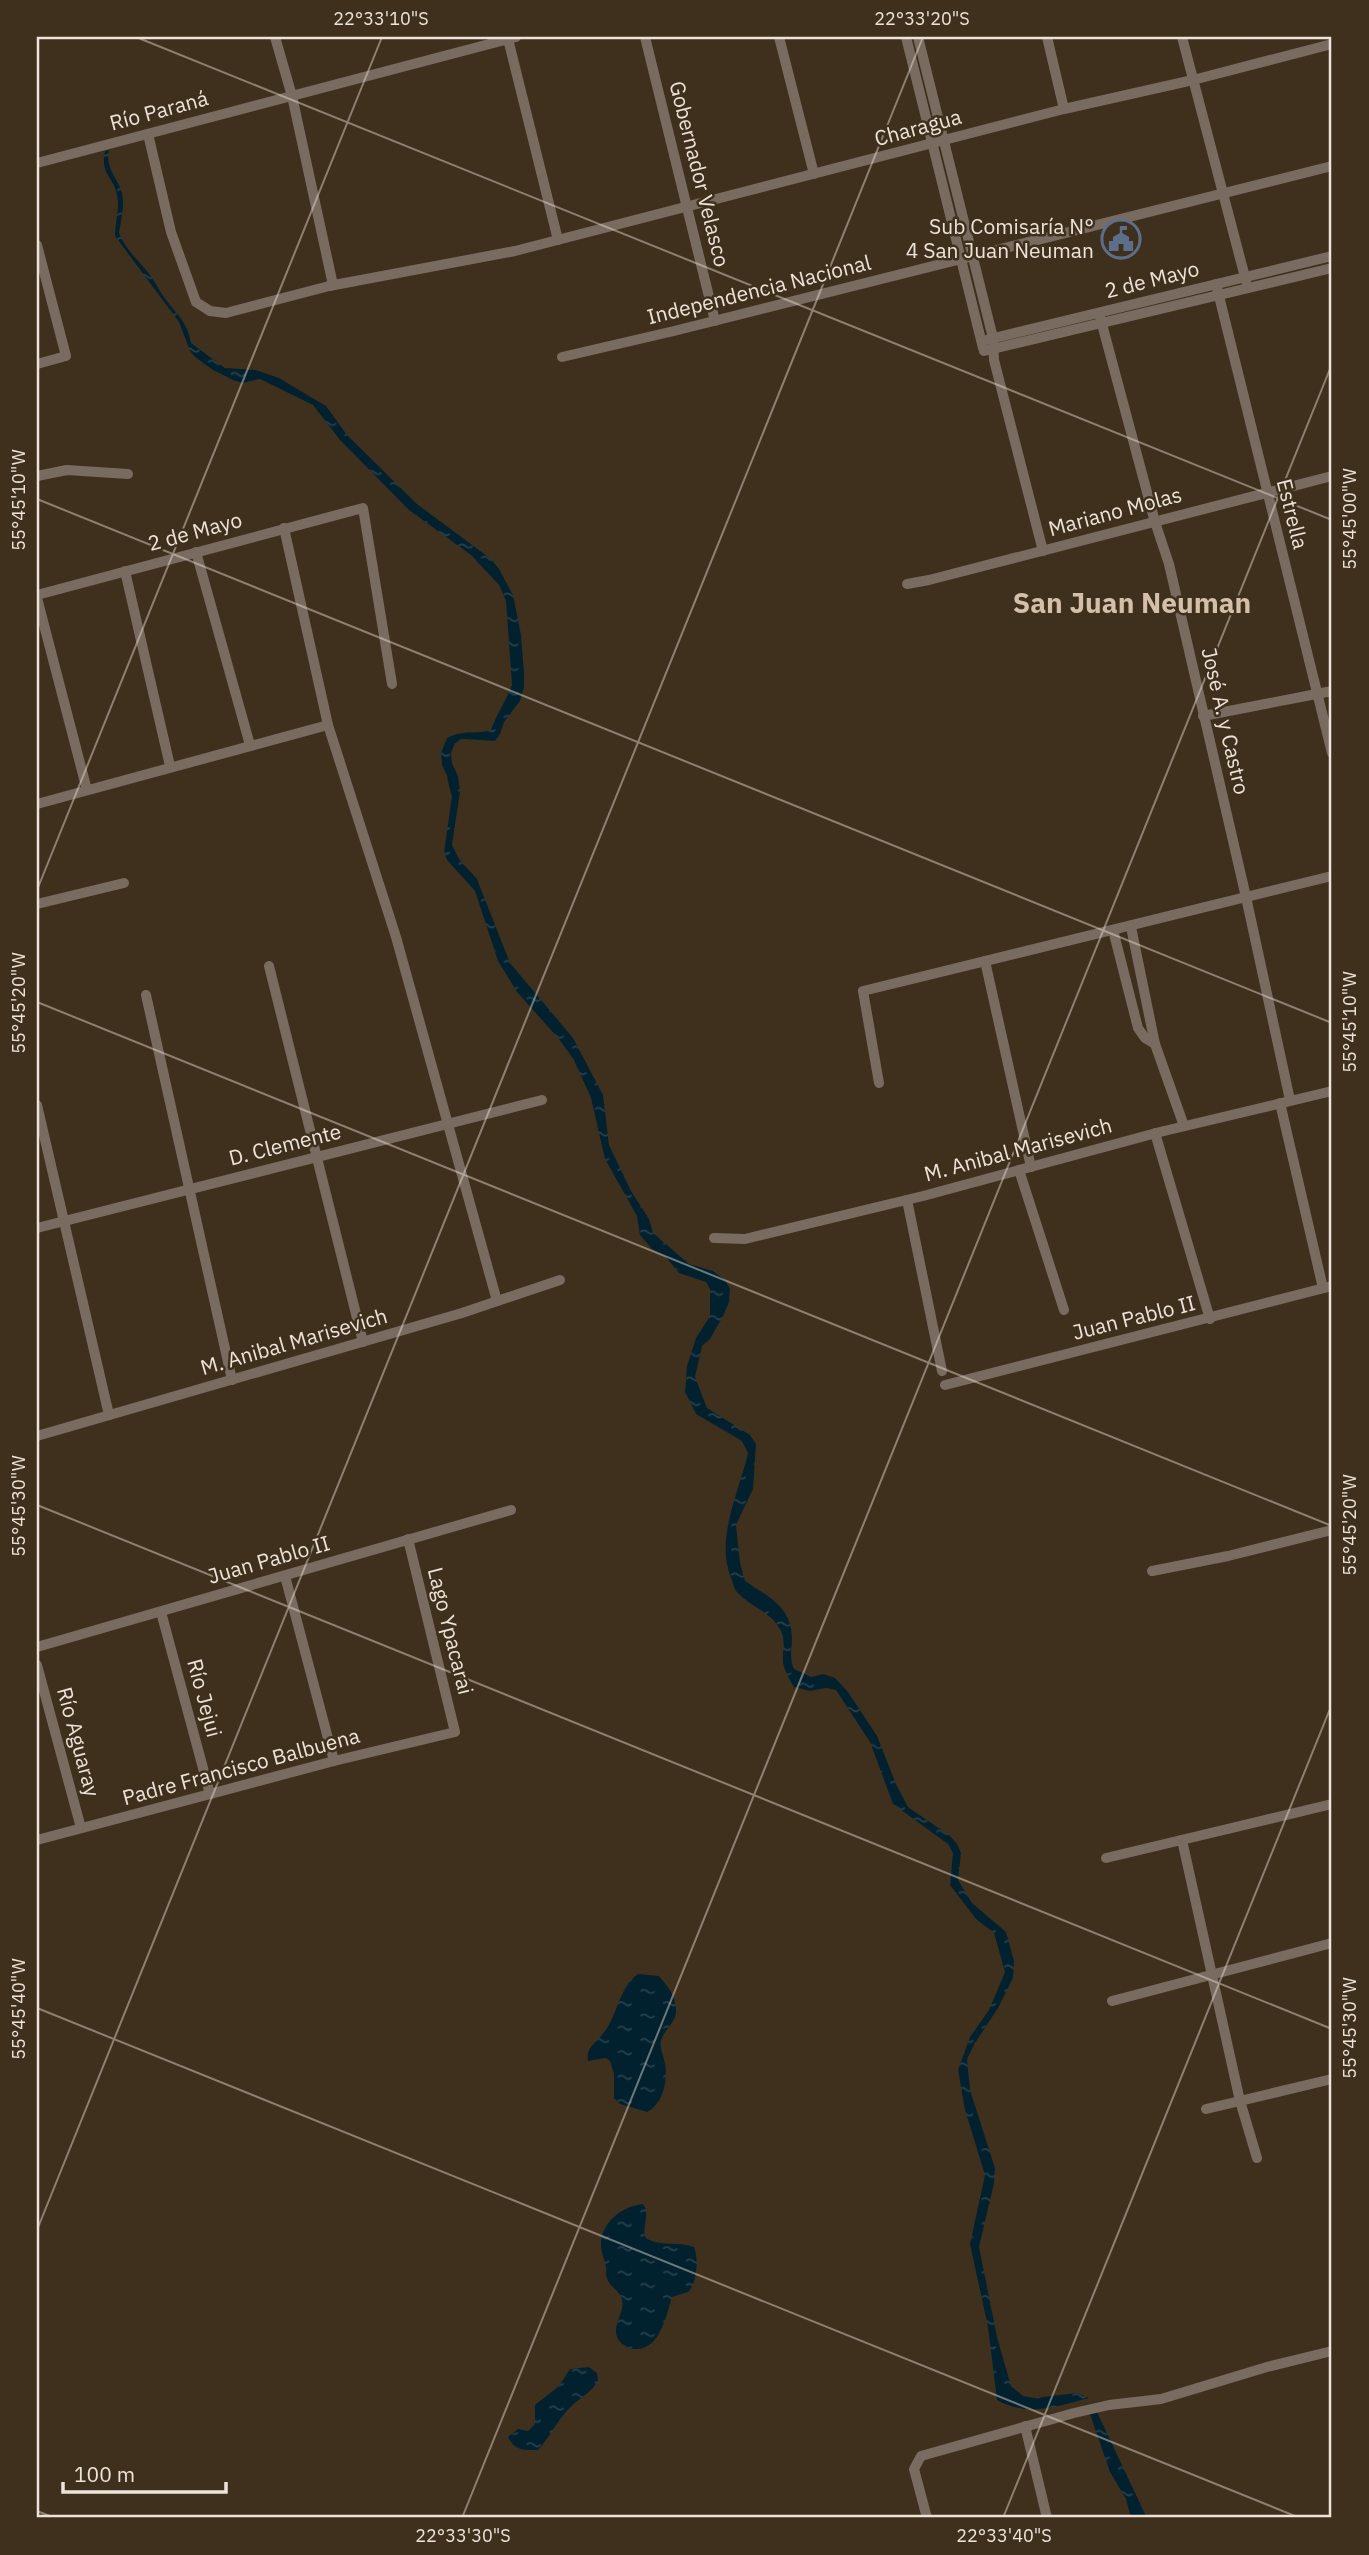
<svg xmlns="http://www.w3.org/2000/svg" width="1369" height="2555" font-family="'IBM Plex Sans',sans-serif">
	<style>
		.water { fill: url(#water-ripples) }
		.lines { fill: none; stroke-linecap: round; stroke-linejoin: round }
		.stream { stroke: #02212f; stroke-width: 3.5 }
		.minor { stroke: #7a6b60; stroke-width: 10 }
		.ticks { fill: none; stroke: #eee3d8; stroke-width: 2; stroke-opacity: 0.45 }
		.labels { text-anchor: middle; stroke-width: 5; stroke-linejoin: round; paint-order: stroke }
		.street-label { font-size: 21px; fill: #eee3d8; stroke: #3f301d }
		.poi-label { font-size: 21px; fill: #eee3d8; stroke: #3f301d; text-anchor: end }
		.district-label { font-size: 28px; font-weight: bold; fill: #d4c0aa; stroke: #3f301d }
		.neatline { fill: none; stroke: #eee3d8; stroke-width: 2.5 }
		.ticks-label { font-size: 18px; text-anchor: middle; fill: #eee3d8 }
	</style>
	<defs>
		<pattern id="water-ripples" width="26" height="14" patternUnits="userSpaceOnUse" patternTransform="scale(1.75)"><rect width="26" height="14" fill="#02212f"/><path d="M2 4q2-2 4 0t4 0M15 11q2-2 4 0t4 0" fill="none" stroke="#27414c"/></pattern>
	</defs>
	<rect width="100%" height="100%" fill="#3f301d"/>
	<g class="water">
		<path d="M109,150c-4,19 8,26 13,43 3,11 -1,28 -3,40 7,18 22,29 33,45 6,9 11,19 18,27 11,13 18,21 21,38l34,25 31,2 23,8 47,28 21,29 70,69 74,55 8,10 14,26 8,40 3,38v14l-4,14 -16,21 -4,12 -5,7 -31,-2 -9,4 -4,10 1,10 6,13 2,16 -8,53 7,14 18,20 33,84 63,75 30,57 6,50 22,46 18,28 4,14 36,31 24,7 12,9 5,9 -1,13 -6,14 -13,23 -8,7 -7,31 12,31 43,27 6,9 -3,45 -17,36 4,38 5,18c22,15 46,25 47,56 0,12 -3,21 2,32l17,8 12,-3 12,4 13,14 29,44 19,48 12,23 42,29 7,8 4,9 -3,27 14,23 34,29 8,29 -1,17 -15,30 -23,35 -8,16 3,31 25,78 -1,15 -15,64 18,90 14,49 12,10 11,2 43,-5 12,5c-32,8 -60,20 -92,2l-9,-73 -18,-83 15,-69 -20,-65 -7,-40 12,-33 19,-27 16,-38 -11,-39 -18,-14 -26,-34 3,-32 -5,-9 -55,-40 -23,-62 -34,-52 -10,-2 -16,3 -16,-4c-5,-8 -9,-15 -11,-24 -1,-11 3,-22 -2,-32 -10,-20 -30,-23 -44,-39 -3,-3 -4,-10 -6,-14 -16,-39 8,-86 17,-125l-6,-12 -46,-27 -11,-22 2,-26 9,-28 14,-22v-27l-4,-7 -27,-9 -14,-17 -13,-7 -12,-14 -3,-19 -32,-57 -14,-61 -17,-38 -15,-21 -42,-47 -19,-31 -23,-70 -28,-31 -3,-8 9,-63 -11,-24 -1,-12 6,-15c18,-9 29,-3 44,-8 6,-17 15,-29 21,-45l-6,-84 -7,-16 -28,-30 -62,-45 -69,-70 -27,-35 -53,-26 -18,4 -9,-3 -20,-10 -18,-13 -5,-6 -11,-29 -64,-86c0,-13 5,-29 2,-41 -4,-20 -17,-19 -12,-44z"/>
		<path d="M638,1974l21,2c9,11 16,18 17,33 1,13 -10,18 -14,29 -4,9 2,17 3,26 3,17 -2,40 -18,48l-27,-8 -6,-6v-24l-4,-13 -4,-3 -18,3c-2,-12 5,-16 12,-24 18,-18 17,-48 38,-63z"/>
		<path d="M643,2204c8,11 -2,22 3,34 13,9 32,3 48,9 5,12 3,36 -6,45l-16,5c-6,19 -12,54 -38,52 -7,0 -14,-5 -17,-12 -5,-12 8,-25 5,-37 -2,-9 -13,-14 -15,-22 -2,-4 0,-7 -1,-11 -1,-7 -5,-14 -5,-21 -1,-23 21,-40 42,-42z"/>
		<path d="M589,2367l8,6 1,8c-8,14 -23,19 -33,32 -10,12 -16,25 -27,37 -14,0 -23,1 -30,-13l10,-8 10,2 7,-7v-19l24,-19 11,-17z"/>
		<polygon points="1097,2412 1145,2514 1144,2518 1131,2518 1126,2499 1110,2472 1090,2414"/>
	</g>
	<g class="lines">
		<polyline class="stream" points="449,778 453,794"/>
		<g class="minor">
			<polyline points="645,37 715,321"/>
			<polyline points="779,37 814,174"/>
			<polyline points="906,37 983,348"/>
			<polyline points="918,37 993,338 994,360 1043,551"/>
			<polyline points="1047,37 1064,109"/>
			<polyline points="1182,37 1246,281"/>
			<polyline points="508,39 558,240"/>
			<polyline points="148,134 171,232 196,302 210,311 226,313 333,285 292,96 275,37"/>
			<polyline points="37,163 516,37"/>
			<polyline points="37,245 66,356 37,364"/>
			<polyline points="1216,284 1332,753"/>
			<polyline points="329,286 515,251 1064,109 1193,80 1332,44"/>
			<polyline points="1099,313 1155,522 1169,564 1246,897 1290,1100"/>
			<polyline points="982,341 1332,256"/>
			<polyline points="984,351 1332,268"/>
			<polyline points="562,357 674,331 1332,166"/>
			<polyline points="37,476 67,470 128,474"/>
			<polyline points="284,528 328,725 396,937 497,1301"/>
			<polyline points="196,552 250,745"/>
			<polyline points="125,571 170,766"/>
			<polyline points="907,584 929,580 1332,476"/>
			<polyline points="37,595 363,508 392,684"/>
			<polyline points="37,598 87,790"/>
			<polyline points="1203,716 1332,691"/>
			<polyline points="37,804 328,725"/>
			<polyline points="37,904 124,883"/>
			<polyline points="1113,930 1138,1028 1145,1038 1155,1044 1131,927"/>
			<polyline points="985,961 1031,1167"/>
			<polyline points="269,966 363,1342"/>
			<polyline points="146,995 232,1380"/>
			<polyline points="1155,1044 1184,1126"/>
			<polyline points="879,1083 863,991 1332,876"/>
			<polyline points="1280,1103 1323,1288"/>
			<polyline points="37,1105 109,1415"/>
			<polyline points="1155,1133 1210,1319"/>
			<polyline points="1019,1170 1064,1310"/>
			<polyline points="907,1200 942,1371"/>
			<polyline points="37,1228 542,1100"/>
			<polyline points="714,1238 745,1239 923,1196 1160,1132 1332,1091"/>
			<polyline points="945,1385 1332,1286"/>
			<polyline points="37,1436 462,1313 560,1280"/>
			<polyline points="1152,1571 1228,1556 1332,1530"/>
			<polyline points="285,1576 334,1761"/>
			<polyline points="161,1612 210,1794"/>
			<polyline points="37,1647 511,1510"/>
			<polyline points="37,1665 81,1828"/>
			<polyline points="37,1840 334,1761 455,1732 408,1539"/>
			<polyline points="1182,1840 1240,2101 1257,2158"/>
			<polyline points="1106,1858 1332,1804"/>
			<polyline points="1112,2001 1332,1943"/>
			<polyline points="1206,2109 1332,2079"/>
			<polyline points="1025,2426 1047,2518"/>
			<polyline points="927,2518 914,2469 921,2456 1074,2413 1109,2405 1161,2399 1267,2367 1332,2351"/>
		</g>
	</g>
	<path class="ticks" d="M136,37l1196,483M37,499l1295,524M37,890l345,-853M37,1002l1295,524M37,1505l1295,524M37,2008l1263,510M37,2230l886,-2193M37,2511l18,7M462,2518l870,-2154M1003,2518l329,-814"/>
	<defs>
		<g id="civic-ring" transform="scale(2.0125)"><circle r="9.5" fill="#3f301d" stroke="#5c6f8a" stroke-width="1.5"/><path d="M-.6-6.5H3V-4.5H.6V-3L4-1V1h2V6H-6V1h2V-1L-.6-3ZM-1.2 2.5V6h2.4V2.5Z" fill="#5c6f8a"/></g>
	</defs>
	<g fill-rule="evenodd">
		<use href="#civic-ring" x="1121" y="239"/>
	</g>
	<g class="labels">
		<g class="street-label">
			<text transform="translate(159 111) rotate(-15)" y="7">Río Paraná</text>
			<text transform="translate(918 128) rotate(-15)" y="7">Charagua</text>
			<text transform="translate(699 174) rotate(76)" y="7">Gobernador Velasco</text>
			<text transform="translate(1152 280) rotate(-14)" y="7">2 de Mayo</text>
			<text transform="translate(759 290) rotate(-14)" y="7">Independencia Nacional</text>
			<text transform="translate(1115 512) rotate(-15)" y="7">Mariano Molas</text>
			<text transform="translate(1292 514) rotate(76)" y="7">Estrella</text>
			<text transform="translate(195 532) rotate(-15)" y="7">2 de Mayo</text>
			<text transform="translate(1225 721) rotate(77)" y="7">José A. y Castro</text>
			<text transform="translate(285 1145) rotate(-14)" y="7">D. Clemente</text>
			<text transform="translate(1018 1150) rotate(-15)" y="7">M. Anibal Marisevich</text>
			<text transform="translate(1134 1318) rotate(-14)" y="7">Juan Pablo II</text>
			<text transform="translate(294 1342) rotate(-16)" y="7">M. Anibal Marisevich</text>
			<text transform="translate(269 1560) rotate(-16)" y="7">Juan Pablo II</text>
			<text transform="translate(450 1631) rotate(76)" y="7">Lago Ypacarai</text>
			<text transform="translate(204 1698) rotate(75)" y="7">Río Jejui</text>
			<text transform="translate(78 1742) rotate(75)" y="7">Río Aguaray</text>
			<text transform="translate(241 1767) rotate(-15)" y="7">Padre Francisco Balbuena</text>
		</g>
		<g class="poi-label">
			<text x="1094" y="234">Sub Comisaría N°<tspan x="1094" dy="24">4 San Juan Neuman</tspan></text>
		</g>
		<g class="district-label">
			<text x="1132" y="613">San Juan Neuman</text>
		</g>
	</g>
	<rect width="1369" height="2555" fill="none" stroke="#3f301d" stroke-width="77"/>
	<path d="M63 2482v10h163v-10" fill="none" stroke="#eee3d8" stroke-width="3.5"/>
	<text x="74" y="2482" font-size="21" fill="#eee3d8" stroke="#3f301d" stroke-width="5" paint-order="stroke">100 m</text>
	<rect x="38" y="38" width="1292" height="2478" class="neatline"/>
	<g class="ticks-label">
		<text x="381" y="25">22°33'10"S</text>
		<text x="922" y="25">22°33'20"S</text>
		<text transform="translate(19 500) rotate(-90)" y="6">55°45'10"W</text>
		<text transform="translate(1350 519) rotate(-90)" y="6">55°45'00"W</text>
		<text transform="translate(19 1003) rotate(-90)" y="6">55°45'20"W</text>
		<text transform="translate(1350 1022) rotate(-90)" y="6">55°45'10"W</text>
		<text transform="translate(19 1506) rotate(-90)" y="6">55°45'30"W</text>
		<text transform="translate(1350 1525) rotate(-90)" y="6">55°45'20"W</text>
		<text transform="translate(19 2009) rotate(-90)" y="6">55°45'40"W</text>
		<text transform="translate(1350 2028) rotate(-90)" y="6">55°45'30"W</text>
		<text x="463" y="2542">22°33'30"S</text>
		<text x="1004" y="2542">22°33'40"S</text>
	</g>
</svg>
